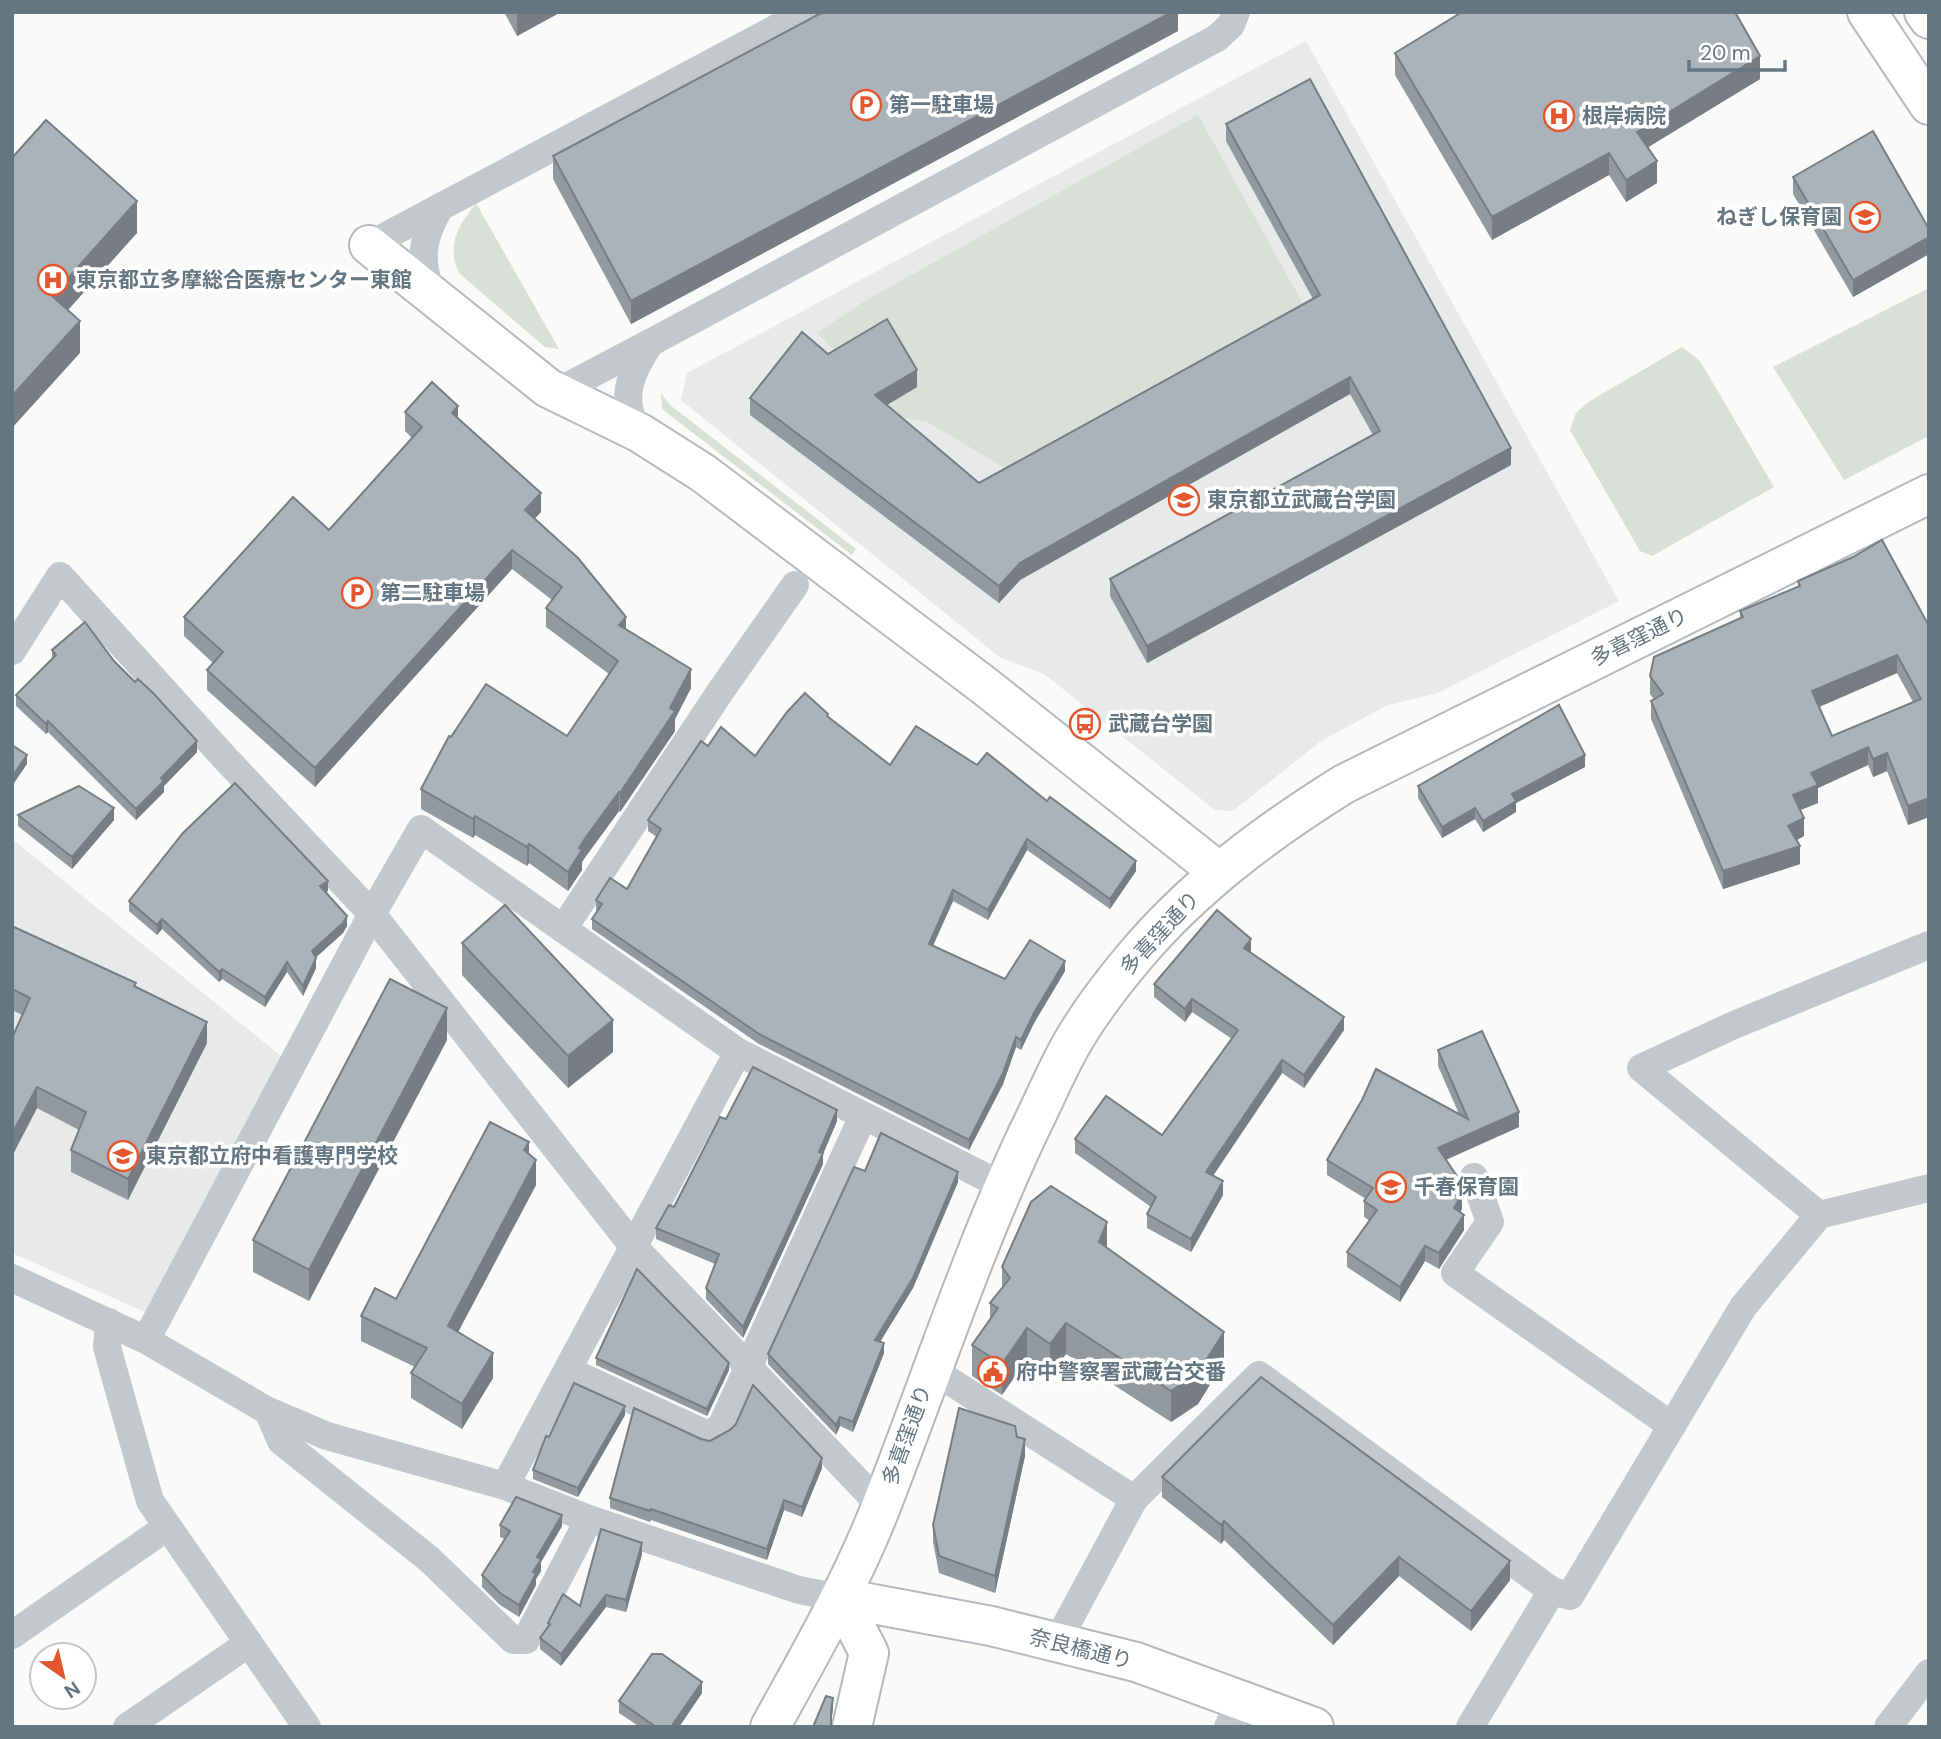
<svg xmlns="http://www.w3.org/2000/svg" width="1941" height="1739" font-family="'DM Sans','Noto Sans JP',sans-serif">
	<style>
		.built { fill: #e8e9e9 }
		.green { fill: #dadfd7 }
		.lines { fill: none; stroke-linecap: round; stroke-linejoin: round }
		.secondary-casing { stroke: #b3babf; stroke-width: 42 }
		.primary-casing { stroke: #b5babe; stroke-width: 42 }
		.street { stroke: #c3c8cc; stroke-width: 28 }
		.secondary { stroke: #fff; stroke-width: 38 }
		.primary { stroke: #fff; stroke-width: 38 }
		.wall { fill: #929a9f; fill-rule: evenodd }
		.shaded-wall { fill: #777d82 }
		.building { fill: #aab3b9; stroke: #777d82; stroke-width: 2; fill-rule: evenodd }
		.labels { text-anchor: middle; stroke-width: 7; stroke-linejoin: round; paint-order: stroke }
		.poi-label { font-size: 21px; font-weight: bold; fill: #657683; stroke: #fff; text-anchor: start }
		.street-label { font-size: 21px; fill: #657683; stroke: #fff }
	</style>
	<rect width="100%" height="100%" fill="#fafaf8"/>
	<g class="built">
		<polygon points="1306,41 1619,601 1438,693 1388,705 1321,741 1233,811 1215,810 1044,674 1001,658 681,400 687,373"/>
		<polygon points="12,839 286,1060 147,1313 12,1253"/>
	</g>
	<g class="green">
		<polygon points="1198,115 1303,304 1010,471 926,421 899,417 817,333 863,302"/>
		<path d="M476,203l83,146 -14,-2 -86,-74c-13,-28 -1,-47 17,-70z"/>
		<polygon points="1929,288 1929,436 1844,480 1773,367"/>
		<polygon points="1682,347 1700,361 1774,487 1652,556 1640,551 1570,430 1576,413 1590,401"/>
		<polygon points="661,393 670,405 856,549 852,555 662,409"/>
	</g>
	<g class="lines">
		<g class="secondary-casing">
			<g id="secondary">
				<polyline points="369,245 548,388 640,433 703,473 986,687 1219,872"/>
				<polyline points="841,1598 991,1626 1136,1662 1314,1727"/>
				<polyline points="841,1598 869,1653 852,1727"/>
				<path d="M770,1727c40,-73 82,-145 112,-223 48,-123 89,-249 145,-369 13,-26 24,-52 37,-77 18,-36 45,-71 71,-102 59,-70 132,-124 209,-172l585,-290"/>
			</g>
		</g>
		<g class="primary-casing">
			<g id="primary">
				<polyline points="1867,12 1929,105"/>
				<polyline points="1924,12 1929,19"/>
			</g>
		</g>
		<g class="street">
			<polyline points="369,245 807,12"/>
			<path d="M432,295c-13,-35 -11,-56 8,-88"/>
			<polyline points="557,392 650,343"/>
			<path d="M640,433c-3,-7 -8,-14 -10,-21 -7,-25 7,-49 20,-69l567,-305 14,-13 5,-13"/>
			<polyline points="12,651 60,576 224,757 372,914 633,1246 881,1506"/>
			<polyline points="563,929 720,692 795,585"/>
			<polyline points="1474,1177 1490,1222 1455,1273 1672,1426"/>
			<polyline points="1819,1215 1641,1068 1734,1025 1929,945"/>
			<polyline points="12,1278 146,1340 268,1411 327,1436 505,1486 589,1519 799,1590 841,1598"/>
			<polyline points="109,1322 107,1347 150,1501 307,1727"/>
			<polyline points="146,1340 372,914 421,829 738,1052 1003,1186"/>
			<polyline points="931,1369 1134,1499 1259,1375 1552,1591"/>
			<polyline points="569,1371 708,1435 721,1427 863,1116"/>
			<polyline points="268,1411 281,1441 429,1559 513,1640 526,1640 589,1519"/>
			<polyline points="505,1486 738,1052"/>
			<polyline points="12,1635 167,1527"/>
			<polyline points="1057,1642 1134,1499"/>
			<polyline points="127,1727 249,1643"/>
			<polyline points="1228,1727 1242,1699"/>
			<polyline points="1470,1727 1552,1591 1570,1596 1743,1307 1819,1215 1929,1188"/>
			<polyline points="1888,1727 1929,1673"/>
		</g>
		<use href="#secondary" class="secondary"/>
		<use href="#primary" class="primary"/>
	</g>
	<g class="wall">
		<polygon points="504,12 561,12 517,36"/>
		<polygon points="1178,12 1178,31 631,324 553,179 553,156"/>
		<polygon points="1395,53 1760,79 1648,147 1657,183 1626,202 1609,175 1492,240 1395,75"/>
		<polygon points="1226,124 1511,465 1147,663 1110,596 1110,579 1373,435 1350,394 1020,580 999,603 750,415 750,398 828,354 917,387 887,405 979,483 1313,299 1226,141"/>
		<polygon points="1793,177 1929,229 1929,254 1853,297 1793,194"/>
		<polygon points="405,412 458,418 541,512 534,519 626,629 691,688 675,719 675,731 620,812 619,811 586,856 582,862 582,870 568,891 529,863 527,866 475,835 473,838 421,809 421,789 451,737 567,736 609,674 546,627 546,608 552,600 512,569 315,787 207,690 207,670 213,663 184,636 184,617 329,530 412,438 405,431"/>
		<path d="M1798,581l131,45v191l-21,8 -21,-54 -14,6 -5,-12 -50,23v15l-18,7 4,26 -7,4 3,24 -77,25 -72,-170v-18l3,-2 -4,-5v-18l90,-58v-7l58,-24zM1897,673l16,29 -81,34 -13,-29z"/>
		<polygon points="52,650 114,661 197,752 164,786 164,792 136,820 48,732 46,734 16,706 16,695 52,660"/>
		<polygon points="828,717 890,765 1136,871 1110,909 1027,850 988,920 953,901 933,946 1005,979 1065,971 1034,1023 1021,1050 1016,1047 1003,1084 969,1150 759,1044 592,929 592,919 597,911 596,910 596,900 627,889 657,837 648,831 648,820 708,746 755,756"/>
		<polygon points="1585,767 1516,803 1516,812 1483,832 1475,819 1442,838 1418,798 1418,786"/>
		<polygon points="18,815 114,820 72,869 18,826"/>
		<polygon points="328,891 326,892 347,926 343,933 316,957 316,968 303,996 287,972 265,1007 222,979 219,982 162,929 157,935 129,911 129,901"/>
		<polygon points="12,930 136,986 207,1043 128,1200 71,1172 71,1150 79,1130 37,1108 12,1156 12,1038 22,1015 12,1010"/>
		<polygon points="462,943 613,1052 568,1088 462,975"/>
		<polygon points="1250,953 1344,1030 1304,1088 1282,1073 1213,1176 1223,1195 1191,1252 1147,1228 1147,1214 1151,1207 1075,1153 1075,1139 1162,1135 1232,1039 1192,1012 1185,1022 1154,997 1154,984"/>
		<polygon points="447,1040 309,1301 253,1272 253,1240"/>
		<polygon points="1438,1050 1519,1127 1446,1160 1462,1209 1460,1212 1464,1230 1439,1269 1425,1261 1400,1302 1347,1267 1347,1252 1370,1221 1364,1217 1364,1201 1366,1199 1327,1175 1327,1160 1459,1114 1438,1066"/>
		<polygon points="726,1119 837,1121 823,1154 823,1164 743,1338 706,1299 706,1288 715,1264 656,1239 656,1228 674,1207"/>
		<polygon points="529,1154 536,1185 458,1332 493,1378 462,1429 411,1398 411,1373 415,1367 361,1341 361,1316 396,1299"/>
		<polygon points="865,1171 958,1182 913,1288 880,1342 884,1353 853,1432 840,1426 836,1435 768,1364 768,1354"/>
		<polygon points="1107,1248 1224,1362 1198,1404 1171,1422 1066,1354 1050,1375 1027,1359 1002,1395 972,1376 972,1345 990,1319 990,1303 1002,1288 1002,1267"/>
		<polygon points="596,1358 729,1370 707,1416 596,1365"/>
		<polygon points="625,1415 578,1497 533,1479 533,1470 549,1437"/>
		<polygon points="1017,1437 1025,1456 995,1593 939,1573 933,1542 933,1525"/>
		<polygon points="701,1439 822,1468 802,1517 784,1510 767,1560 651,1520 650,1522 610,1508 610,1498"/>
		<polygon points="1162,1477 1510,1580 1471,1631 1399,1576 1333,1645 1224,1540 1221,1544 1162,1497"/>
		<polygon points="500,1525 562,1526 541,1562 541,1571 536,1579 536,1585 519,1617 500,1605 482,1587 482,1575 505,1539 500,1537"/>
		<polygon points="642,1554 626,1612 606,1607 561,1666 540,1649 540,1638 548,1627 548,1623 580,1606"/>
		<polygon points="702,1693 679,1727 640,1727 619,1713 619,1701"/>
	</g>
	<g class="shaded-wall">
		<polygon points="517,12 561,12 517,36"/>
		<polygon points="1172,12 1178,12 1178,31 631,324 631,301"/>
		<polygon points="1760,56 1760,79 1637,154 1637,132"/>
		<polygon points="1609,153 1609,175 1492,240 1492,217"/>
		<polygon points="1657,161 1657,183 1626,202 1626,180"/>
		<polygon points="137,201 137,233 52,328 52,296"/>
		<polygon points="1929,237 1929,254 1853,297 1853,280"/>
		<polygon points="80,321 80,353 12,428 12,396"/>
		<polygon points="917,370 917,387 875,412 875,395"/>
		<polygon points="1350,377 1350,394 1020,580 999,603 999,586 1020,563"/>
		<polygon points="458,406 458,425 452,413"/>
		<polygon points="1511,448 1511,465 1147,663 1147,646"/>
		<polygon points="541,493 541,512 525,529 525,510"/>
		<polygon points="512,550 512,569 315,787 315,768"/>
		<polygon points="626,617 626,636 619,625"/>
		<polygon points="1897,655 1897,673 1812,710 1812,691"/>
		<polygon points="691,669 691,688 675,719 675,731 620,812 620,793 670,708"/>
		<polygon points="48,721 48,732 46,734 46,724"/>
		<polygon points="197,741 197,752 164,786 164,792 136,820 136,809 161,778"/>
		<polygon points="1868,747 1868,765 1818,788 1818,803 1793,813 1793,795 1811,773"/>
		<polygon points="1887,753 1887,771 1873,777 1873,759"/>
		<polygon points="27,755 27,764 12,786 12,777"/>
		<polygon points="1585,755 1585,767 1516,803 1516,812 1483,832 1483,821 1512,794"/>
		<polygon points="619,792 619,811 586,856 582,862 582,870 568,891 568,872 579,848"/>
		<polygon points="1929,798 1929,817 1908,825 1908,806"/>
		<polygon points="114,808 114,820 72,869 72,857"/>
		<polygon points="1475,808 1475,819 1442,838 1442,827"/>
		<polygon points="475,816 475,835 473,838 473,819"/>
		<polygon points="1804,818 1804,836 1788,844 1788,826"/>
		<polygon points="1027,839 1027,850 988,920 988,910"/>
		<polygon points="529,844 529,863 527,866 527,847"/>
		<polygon points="1800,846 1800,864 1723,889 1723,871"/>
		<polygon points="1136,861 1136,871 1110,909 1110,899"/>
		<polygon points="328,881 328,891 320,896 320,886"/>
		<polygon points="953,890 953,901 929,954 929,944"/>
		<polygon points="347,916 347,926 343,933 312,961 312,951"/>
		<polygon points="162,919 162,929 157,935 157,925"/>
		<polygon points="1251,939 1251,952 1244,962 1244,948"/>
		<polygon points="316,958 316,968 303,996 303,986"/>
		<polygon points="1065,961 1065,971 1034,1023 1021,1050 1021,1040 1034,1013"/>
		<polygon points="287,962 287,972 265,1007 265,997"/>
		<polygon points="222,969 222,979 219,982 219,972"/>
		<polygon points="1192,999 1192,1012 1185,1022 1185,1009"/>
		<polygon points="447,1008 447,1040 309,1301 309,1270"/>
		<polygon points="1344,1017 1344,1030 1304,1088 1304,1075"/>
		<polygon points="613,1020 613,1052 568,1088 568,1056"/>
		<polygon points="207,1022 207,1043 128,1200 128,1179"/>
		<polygon points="1016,1037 1016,1047 1003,1084 969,1150 969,1140"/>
		<polygon points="1282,1060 1282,1073 1206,1186 1206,1172"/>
		<polygon points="37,1087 37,1108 12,1156 12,1135"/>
		<polygon points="837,1110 837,1121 823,1154 823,1164 743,1338 743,1327"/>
		<polygon points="1519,1112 1519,1127 1438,1163 1438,1148"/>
		<polygon points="529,1142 529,1167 524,1150"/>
		<polygon points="536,1160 536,1185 448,1351 448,1326"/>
		<polygon points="958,1172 958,1182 913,1288 875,1350 875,1340"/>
		<polygon points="1223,1181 1223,1195 1191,1252 1191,1239"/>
		<polygon points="1462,1194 1462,1209 1454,1223 1454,1208"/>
		<polygon points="1464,1215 1464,1230 1439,1269 1439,1253"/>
		<polygon points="1107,1222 1107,1253 1099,1242"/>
		<polygon points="1425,1246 1425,1261 1400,1302 1400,1287"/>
		<polygon points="1066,1323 1066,1354 1050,1375 1050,1344"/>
		<polygon points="1027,1328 1027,1359 1002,1395 1002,1364"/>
		<polygon points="1224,1332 1224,1362 1198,1404 1171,1422 1171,1391"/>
		<polygon points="884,1343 884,1353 853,1432 853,1422"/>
		<polygon points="493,1353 493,1378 462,1429 462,1404"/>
		<polygon points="729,1363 729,1370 707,1416 707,1409"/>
		<polygon points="625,1406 625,1415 578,1497 578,1488"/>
		<polygon points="840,1417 840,1426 836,1435 836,1425"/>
		<polygon points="1025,1439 1025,1456 995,1593 995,1576"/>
		<polygon points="822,1458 822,1468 802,1517 802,1507"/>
		<polygon points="784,1500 784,1510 767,1560 767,1549"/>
		<polygon points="562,1515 562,1526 541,1562 541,1571 536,1579 536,1585 519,1617 519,1605 533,1572 537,1557"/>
		<polygon points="1224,1521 1224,1540 1221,1544 1221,1525"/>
		<polygon points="642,1543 642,1554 626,1612 626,1600"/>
		<polygon points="1399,1557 1399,1576 1333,1645 1333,1625"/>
		<polygon points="1510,1561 1510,1580 1471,1631 1471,1611"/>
		<polygon points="606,1595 606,1607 561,1666 561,1654"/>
		<polygon points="702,1682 702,1693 679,1727 671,1727"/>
		<polygon points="833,1698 833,1710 831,1723 831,1711"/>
	</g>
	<g class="building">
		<polygon points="823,12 1172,12 631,301 553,156"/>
		<polygon points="1462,12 1735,12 1760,56 1637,132 1657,161 1626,180 1609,153 1492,217 1395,53"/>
		<polygon points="1310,79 1511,448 1147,646 1110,579 1380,431 1350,377 1020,563 999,586 750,398 802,332 828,354 887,319 917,370 875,395 979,483 1320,295 1226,124"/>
		<polygon points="46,120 137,201 52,296 80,321 12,396 12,158"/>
		<polygon points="1873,131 1929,229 1929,237 1853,280 1793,177"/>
		<polygon points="432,382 458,406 452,413 541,493 525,510 578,558 626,617 619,625 691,669 670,708 675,711 620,793 619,792 586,837 579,848 582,850 568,872 529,844 527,847 475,816 473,819 421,789 449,736 451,737 486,684 567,736 618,661 546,608 562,587 512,550 315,768 207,670 223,652 184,617 293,497 329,530 422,427 405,412"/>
		<path d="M1882,540l47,86v172l-21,8 -21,-53 -14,6 -5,-12 -57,26 7,12 -25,10 11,23 -16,8 12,20 -77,25 -72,-170 12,-7 -13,-18 4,-19 89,-40 -3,-6 60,-25 -2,-5 55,-24zM1897,655l24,44 -89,37 -20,-45z"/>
		<polygon points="85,622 114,661 135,682 138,679 154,694 197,741 161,778 164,781 136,809 48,721 46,724 16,695 56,655 52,650"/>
		<polygon points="805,693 828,714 827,716 890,765 916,726 977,765 987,753 1047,801 1050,797 1136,861 1110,899 1027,839 988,910 953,890 929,944 1005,979 1030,940 1065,961 1034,1013 1021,1040 1016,1037 1003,1073 969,1140 759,1034 592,919 602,904 596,900 610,878 627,889 661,829 648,820 701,741 708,746 721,727 755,756 787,712"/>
		<polygon points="1559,705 1585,755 1512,794 1516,801 1483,821 1475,808 1442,827 1418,786"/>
		<polygon points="12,745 27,755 12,777"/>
		<polygon points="235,783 328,881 320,886 347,916 343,923 312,951 316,958 303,986 287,962 265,997 222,969 219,972 162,919 157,925 129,901 183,833"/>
		<polygon points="79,786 114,808 72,857 18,815"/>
		<polygon points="505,905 613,1020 568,1056 462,943"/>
		<polygon points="1217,910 1251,939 1244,948 1344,1017 1304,1075 1282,1060 1206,1172 1223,1181 1191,1239 1147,1214 1156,1197 1075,1139 1106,1096 1162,1135 1238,1030 1192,999 1185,1009 1154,984"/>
		<polygon points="14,927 136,983 134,986 207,1022 128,1179 71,1150 86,1112 37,1087 12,1134 12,1038 30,998 12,989 12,930"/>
		<polygon points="390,979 447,1008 309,1270 253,1240"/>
		<polygon points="1482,1031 1519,1112 1438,1148 1461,1182 1462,1194 1454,1208 1464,1215 1439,1253 1425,1246 1400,1287 1347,1252 1377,1210 1364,1201 1373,1188 1327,1160 1362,1100 1376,1069 1468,1119 1438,1050"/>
		<polygon points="753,1067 837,1110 819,1152 823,1153 743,1327 706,1288 719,1254 656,1228 669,1205 674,1207 720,1117 726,1119"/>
		<polygon points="490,1122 529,1142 524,1150 536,1160 448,1326 493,1353 462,1404 411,1373 427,1348 361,1316 375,1288 396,1299"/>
		<polygon points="881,1133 958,1172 913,1278 875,1340 884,1343 853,1422 840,1417 836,1425 768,1354 854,1167 865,1171"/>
		<polygon points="1051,1186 1107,1222 1099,1242 1224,1332 1198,1373 1171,1391 1066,1323 1050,1344 1027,1328 1002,1364 972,1345 998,1308 990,1303 1010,1278 1002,1267 1031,1202"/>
		<polygon points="637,1269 729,1363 707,1409 596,1358"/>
		<polygon points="1261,1377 1510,1561 1471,1611 1399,1557 1333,1625 1224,1521 1221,1525 1162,1477"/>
		<polygon points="574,1383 625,1406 578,1488 533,1470 546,1436 549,1437"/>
		<polygon points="753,1385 822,1458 802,1507 784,1500 767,1549 651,1509 650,1511 610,1498 634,1408 701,1439 710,1441 730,1430 736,1424"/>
		<polygon points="959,1408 1015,1426 1017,1437 1025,1439 995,1576 939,1556 933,1525"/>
		<polygon points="516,1497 562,1515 537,1557 541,1559 533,1572 536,1574 519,1605 500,1593 482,1575 510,1531 500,1525"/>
		<polygon points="601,1529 642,1543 626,1600 606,1595 561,1654 540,1638 550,1624 548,1623 563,1594 580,1606"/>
		<polygon points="652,1654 662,1654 702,1682 671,1727 656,1727 619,1701"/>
		<polygon points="826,1696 833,1698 831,1711 831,1727 813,1727"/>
	</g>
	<defs>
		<g id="parking-ring" transform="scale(1.575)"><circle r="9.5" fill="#fff" stroke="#e4572e" stroke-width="1.5"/><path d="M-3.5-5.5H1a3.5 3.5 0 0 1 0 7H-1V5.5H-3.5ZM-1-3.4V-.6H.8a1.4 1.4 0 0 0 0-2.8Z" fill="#e4572e"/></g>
		<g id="hospital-ring" transform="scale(1.575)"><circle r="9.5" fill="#fff" stroke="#e4572e" stroke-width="1.5"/><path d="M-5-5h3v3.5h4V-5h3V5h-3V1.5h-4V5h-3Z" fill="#e4572e"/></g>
		<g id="school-ring" transform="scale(1.575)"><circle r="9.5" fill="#fff" stroke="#e4572e" stroke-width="1.5"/><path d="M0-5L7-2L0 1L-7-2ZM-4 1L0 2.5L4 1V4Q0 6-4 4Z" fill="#e4572e"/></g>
		<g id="bus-ring" transform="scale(1.575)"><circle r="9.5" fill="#fff" stroke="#e4572e" stroke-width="1.5"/><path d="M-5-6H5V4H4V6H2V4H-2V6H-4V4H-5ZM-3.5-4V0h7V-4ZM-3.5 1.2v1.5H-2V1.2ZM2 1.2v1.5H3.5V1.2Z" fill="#e4572e"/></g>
		<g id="university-ring" transform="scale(1.575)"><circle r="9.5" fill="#fff" stroke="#e4572e" stroke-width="1.5"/><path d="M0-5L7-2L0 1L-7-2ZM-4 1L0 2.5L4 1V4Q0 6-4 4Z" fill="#e4572e"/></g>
		<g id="civic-ring" transform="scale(1.575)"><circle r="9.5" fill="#fff" stroke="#e4572e" stroke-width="1.5"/><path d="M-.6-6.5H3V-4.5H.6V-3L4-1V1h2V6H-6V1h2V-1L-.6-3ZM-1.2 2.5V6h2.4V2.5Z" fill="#e4572e"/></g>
	</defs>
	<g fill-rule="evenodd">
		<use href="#parking-ring" x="866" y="105"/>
		<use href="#hospital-ring" x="1559" y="116"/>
		<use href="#school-ring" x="1865" y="217"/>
		<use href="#hospital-ring" x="53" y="280"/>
		<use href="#school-ring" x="1184" y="500"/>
		<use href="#parking-ring" x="357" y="593"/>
		<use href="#bus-ring" x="1085" y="724"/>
		<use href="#university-ring" x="123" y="1156"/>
		<use href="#school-ring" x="1391" y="1187"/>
		<use href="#civic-ring" x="993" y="1372"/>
	</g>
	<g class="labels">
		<g class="poi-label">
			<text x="889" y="112">第一駐車場</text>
			<text x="1582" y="123">根岸病院</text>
			<text x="1842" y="224" text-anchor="end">ねぎし保育園</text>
			<text x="76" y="287">東京都立多摩総合医療センター東館</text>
			<text x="1207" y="507">東京都立武蔵台学園</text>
			<text x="380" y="600">第二駐車場</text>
			<text x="1108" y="731">武蔵台学園</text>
			<text x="146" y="1163">東京都立府中看護専門学校</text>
			<text x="1414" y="1194">千春保育園</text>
			<text x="1016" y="1379">府中警察署武蔵台交番</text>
		</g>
		<g class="street-label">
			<text transform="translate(1639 637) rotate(-26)" y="7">多喜窪通り</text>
			<text transform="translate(1160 933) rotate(-47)" y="7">多喜窪通り</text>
			<text transform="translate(907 1435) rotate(-70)" y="7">多喜窪通り</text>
			<text transform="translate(1081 1649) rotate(14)" y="7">奈良橋通り</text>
		</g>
	</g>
	<rect width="1941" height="1739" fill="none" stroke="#657683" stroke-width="28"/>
	<g transform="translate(63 1676) rotate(146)"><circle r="33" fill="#ffffff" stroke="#c1c8cd" stroke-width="2"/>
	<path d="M0-5L12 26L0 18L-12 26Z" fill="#e4572e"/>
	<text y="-10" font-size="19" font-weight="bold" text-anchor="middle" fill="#657683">N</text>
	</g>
	<path d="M1689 60v10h96v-10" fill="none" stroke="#657683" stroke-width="3.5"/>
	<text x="1700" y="60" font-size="21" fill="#657683" stroke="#ffffff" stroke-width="5" paint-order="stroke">20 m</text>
</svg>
